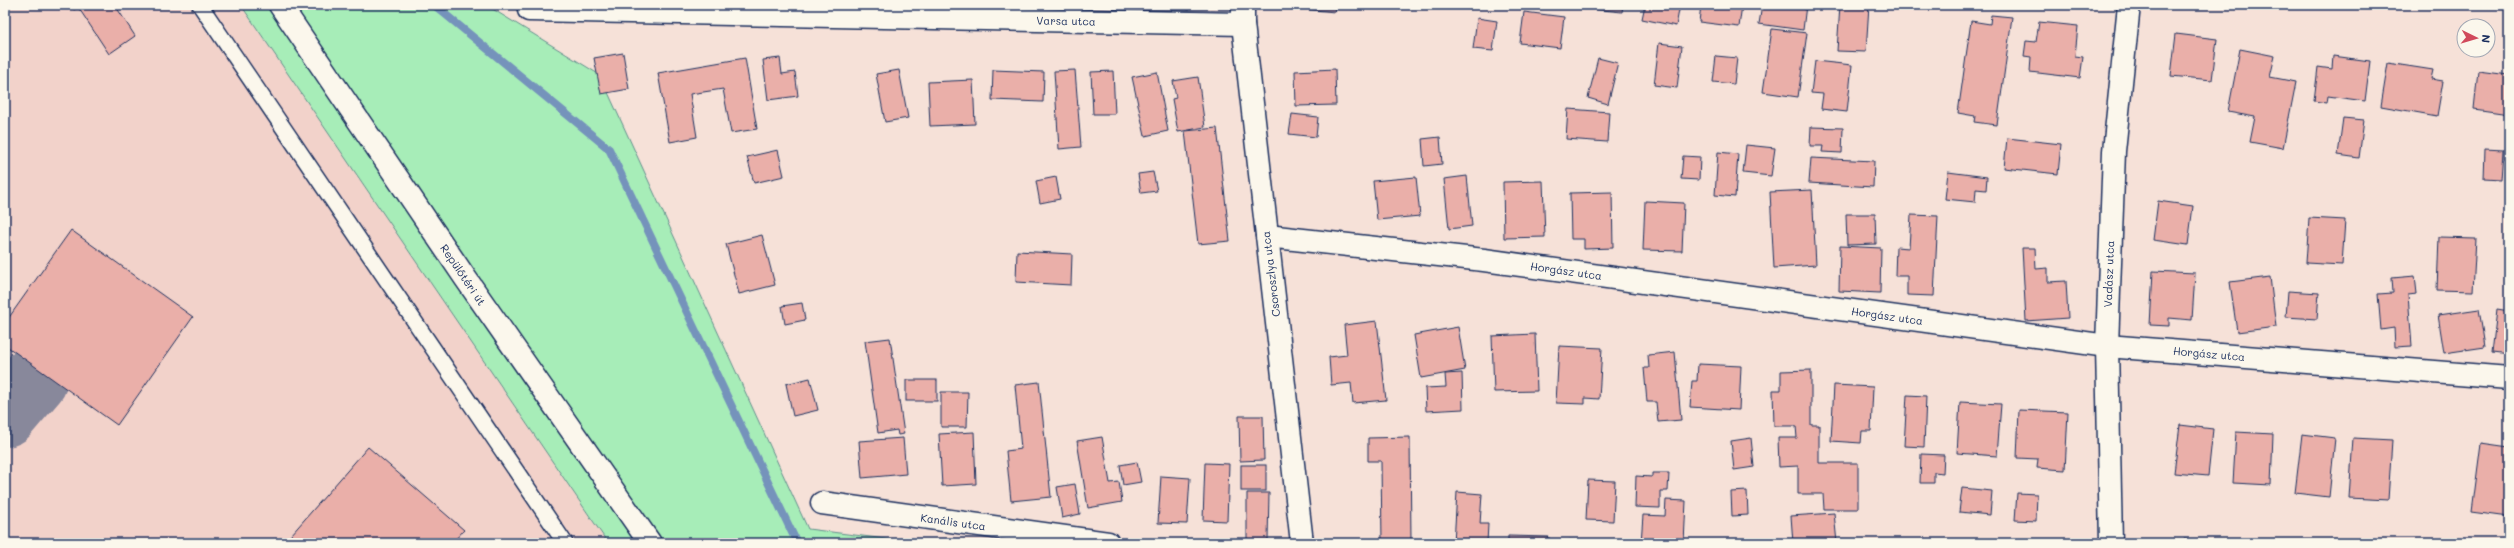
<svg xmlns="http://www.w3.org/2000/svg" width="2514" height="548" font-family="Mali,sans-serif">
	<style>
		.built { fill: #f2d2ca }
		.green { fill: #a7edb8; stroke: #618e8b }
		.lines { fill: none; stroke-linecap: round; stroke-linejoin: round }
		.stream { stroke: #7493bb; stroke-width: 8 }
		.taxiway { stroke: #88889b; stroke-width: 68 }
		.building { fill: #eaafa9; stroke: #1b2f5e }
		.lane-casing { stroke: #1b2f5e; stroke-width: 18 }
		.street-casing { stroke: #1b2f5e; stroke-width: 25 }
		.secondary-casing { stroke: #1b2f5e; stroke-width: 25 }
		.lane { stroke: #fbf7ec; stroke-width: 15 }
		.street { stroke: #fbf7ec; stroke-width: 22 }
		.secondary { stroke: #fbf7ec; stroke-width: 22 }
		.labels { text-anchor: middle; stroke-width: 3; stroke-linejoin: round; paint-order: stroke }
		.street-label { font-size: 11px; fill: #1b2f5e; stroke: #fbf7ec }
	</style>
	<rect width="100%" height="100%" fill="#f6e1d8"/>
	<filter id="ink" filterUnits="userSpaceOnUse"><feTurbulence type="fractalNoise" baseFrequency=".025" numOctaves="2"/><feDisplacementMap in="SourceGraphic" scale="8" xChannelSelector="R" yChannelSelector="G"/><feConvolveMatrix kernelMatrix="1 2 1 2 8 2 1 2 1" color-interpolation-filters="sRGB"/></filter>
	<g filter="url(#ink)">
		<polygon class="built" points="5,5 241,5 608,543 5,543"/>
		<polygon class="green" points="241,5 486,5 600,75 808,529 917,543 608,543"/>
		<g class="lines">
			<polyline class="stream" points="434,5 609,149 797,543"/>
			<polyline class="taxiway" points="5,413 34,379"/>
		</g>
		<g class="building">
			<polygon points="71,5 115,5 135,36 109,54 78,7 74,10"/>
			<polygon points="1303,5 1336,5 1335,12 1303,9"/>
			<polygon points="1582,5 1623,5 1622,12 1582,8"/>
			<polygon points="1645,5 1680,5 1676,26 1642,19"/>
			<polygon points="1701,5 1742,5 1739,27 1699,22"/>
			<polygon points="1762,5 1806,5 1803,30 1759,24"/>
			<polygon points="1840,5 1869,5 1866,52 1837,51"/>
			<polygon points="1524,12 1564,17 1560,48 1520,43"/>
			<polygon points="1991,15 2012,17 1997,125 1974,122 1975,116 1958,113 1971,21 1990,24"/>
			<polygon points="1477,18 1497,21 1493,51 1473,49"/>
			<polygon points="2039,22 2078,26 2075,56 2083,57 2080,78 2030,72 2031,57 2024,56 2026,41 2036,42"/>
			<polygon points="1772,29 1807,33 1798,97 1763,92"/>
			<polygon points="2176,34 2217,39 2212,80 2171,76"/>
			<polygon points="1659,43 1682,46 1677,88 1654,85"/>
			<polygon points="2240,49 2275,56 2270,77 2296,82 2283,148 2250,142 2255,117 2228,112"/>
			<polygon points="623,53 629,89 601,94 594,58"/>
			<polygon points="1716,56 1737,58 1734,84 1713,82"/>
			<polygon points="2333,56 2370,61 2365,101 2328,96 2327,103 2314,101 2318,67 2332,69"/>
			<polygon points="745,58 757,129 731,133 723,89 690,94 697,137 670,142 658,73"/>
			<polygon points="780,58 782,74 795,72 798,96 768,100 763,60"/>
			<polygon points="1598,58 1618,63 1608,104 1588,98"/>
			<polygon points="1815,61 1852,65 1847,112 1821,109 1823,94 1811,93"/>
			<polygon points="2388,63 2433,70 2431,79 2443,81 2437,116 2381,106"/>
			<polygon points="1335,69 1336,105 1296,106 1295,71"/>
			<polygon points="899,70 908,118 885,122 876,74"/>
			<polygon points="993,70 1044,72 1043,102 992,100"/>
			<polygon points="1075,70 1081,147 1059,149 1054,71"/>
			<polygon points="1113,71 1115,114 1093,114 1091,72"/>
			<polygon points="2478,71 2509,75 2509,114 2474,109"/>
			<polygon points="1157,72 1168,131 1145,136 1132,77"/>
			<polygon points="1198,77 1205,127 1178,132 1172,99 1176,98 1173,81"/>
			<polygon points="973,80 975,124 930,126 928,82"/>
			<polygon points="1568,109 1609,112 1607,142 1566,139"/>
			<polygon points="1292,114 1318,117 1316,137 1289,134"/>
			<polygon points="2343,118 2364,120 2359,158 2338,155"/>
			<polygon points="1811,127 1843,128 1842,153 1822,152 1823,146 1810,146"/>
			<polygon points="1217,128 1230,241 1198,244 1185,131"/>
			<polygon points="1440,137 1442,164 1424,166 1422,139"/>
			<polygon points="2007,138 2061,144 2058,174 2004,168"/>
			<polygon points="1746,145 1775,148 1771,176 1743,173"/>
			<polygon points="2485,149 2503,150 2501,180 2484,179"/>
			<polygon points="778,150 784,176 754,183 747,157"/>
			<polygon points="1718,152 1738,154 1735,197 1715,195"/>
			<polygon points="1683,156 1700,157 1699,180 1681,179"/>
			<polygon points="1811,158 1874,161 1873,187 1809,183"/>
			<polygon points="1153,172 1157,191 1141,193 1138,174"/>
			<polygon points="1948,172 1987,177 1986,190 1976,189 1975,202 1945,199"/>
			<polygon points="1467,176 1472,226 1449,229 1444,179"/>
			<polygon points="1056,177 1060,199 1040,203 1036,181"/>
			<polygon points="1416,177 1420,216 1377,220 1373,181"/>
			<polygon points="1543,181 1545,237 1504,238 1503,182"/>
			<polygon points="1812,190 1816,265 1774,268 1770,192"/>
			<polygon points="1612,192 1613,248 1584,249 1584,239 1571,239 1570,193"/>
			<polygon points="1645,201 1684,203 1682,251 1643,250"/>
			<polygon points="2158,201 2193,206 2188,245 2153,240"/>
			<polygon points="1846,214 1875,214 1876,244 1847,245"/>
			<polygon points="1911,215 1938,216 1934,296 1907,295 1907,276 1895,276 1896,247 1909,248"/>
			<polygon points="2309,218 2345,220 2342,265 2306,263"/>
			<polygon points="71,230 193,317 117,425 5,345 5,323"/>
			<polygon points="762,235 775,285 739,294 726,244"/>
			<polygon points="2439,237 2476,238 2473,291 2437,290"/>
			<polygon points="1840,246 1881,248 1880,293 1839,291"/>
			<polygon points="2022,248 2035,248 2036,269 2048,268 2048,282 2066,281 2068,318 2026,321"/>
			<polygon points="1017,251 1072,254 1071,285 1016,282"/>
			<polygon points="2153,271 2195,273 2192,320 2169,318 2169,326 2150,325"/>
			<polygon points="2415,276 2417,294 2408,295 2412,346 2395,347 2394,328 2381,330 2378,294 2393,293 2392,278"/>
			<polygon points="2270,277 2276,327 2237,332 2230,282"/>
			<polygon points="2288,291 2319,293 2317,319 2286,317"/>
			<polygon points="802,303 805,320 785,324 782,306"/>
			<polygon points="2479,309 2485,347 2444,353 2438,315"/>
			<polygon points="2497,310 2509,312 2509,355 2492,353"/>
			<polygon points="1377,321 1386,400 1353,403 1351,383 1331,385 1329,357 1347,355 1344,325"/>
			<polygon points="1458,327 1465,370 1421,378 1414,335"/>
			<polygon points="1535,334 1537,391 1494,392 1492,336"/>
			<polygon points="890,338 904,434 898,435 897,430 878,433 865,341"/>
			<polygon points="1559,346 1602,348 1599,399 1585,398 1585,404 1556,403"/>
			<polygon points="1675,352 1681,420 1658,422 1656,402 1647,402 1644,368 1649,368 1648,355"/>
			<polygon points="1698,364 1741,366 1739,410 1690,407 1692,381 1697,381"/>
			<polygon points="1811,370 1811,425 1819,425 1819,463 1858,463 1858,509 1824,509 1823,494 1798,494 1798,466 1779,467 1778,438 1797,438 1796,426 1774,426 1773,390 1781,390 1781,371"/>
			<polygon points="1462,373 1463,409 1426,411 1425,388 1446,387 1445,374"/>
			<polygon points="810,378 818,410 793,416 786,384"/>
			<rect x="906" y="380" width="31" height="21"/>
			<polygon points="1039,382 1051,497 1011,501 1006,451 1021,449 1015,385"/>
			<polygon points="1834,385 1873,387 1871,431 1862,431 1861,443 1831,441"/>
			<polygon points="941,392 968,392 967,427 941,427"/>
			<polygon points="1907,395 1926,396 1924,447 1904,446"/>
			<polygon points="1960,402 2001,404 1997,456 1957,453"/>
			<polygon points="2019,410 2068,412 2065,470 2037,468 2038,459 2017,458"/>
			<polygon points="1239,416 1263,416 1264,460 1240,461"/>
			<polygon points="2180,425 2213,429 2208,476 2174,473"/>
			<polygon points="974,432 976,484 942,486 939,434"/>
			<polygon points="2236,432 2273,434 2271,485 2233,483"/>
			<polygon points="2302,434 2335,438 2329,497 2295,493"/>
			<polygon points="1102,437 1110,483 1119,482 1122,502 1088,508 1077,441"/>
			<polygon points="1410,437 1411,543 1382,543 1381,461 1368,461 1368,438"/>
			<polygon points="903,438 906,474 862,478 859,441"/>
			<polygon points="1751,438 1754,467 1734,470 1731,441"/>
			<polygon points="2353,438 2392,440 2388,500 2349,498"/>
			<polygon points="2481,443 2509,447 2509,517 2472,512"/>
			<polygon points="368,447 464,530 452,543 284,543"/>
			<polygon points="1921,454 1944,455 1943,473 1934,472 1934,483 1920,483"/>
			<polygon points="1137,462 1141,482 1123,485 1120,465"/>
			<polygon points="1205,463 1229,464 1227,521 1203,520"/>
			<rect x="1241" y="465" width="25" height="26"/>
			<polygon points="1652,473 1669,473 1668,491 1660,491 1660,508 1635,507 1636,476 1652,477"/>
			<polygon points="1161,476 1190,478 1187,524 1158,523"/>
			<polygon points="1588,480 1615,481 1613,521 1586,520"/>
			<polygon points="1075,484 1080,514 1062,518 1057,487"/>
			<polygon points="1962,488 1992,491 1990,515 1959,512"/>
			<polygon points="1747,491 1748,515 1732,516 1731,492"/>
			<polygon points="1457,492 1482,494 1480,524 1488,524 1487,543 1454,543"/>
			<polygon points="1247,493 1269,493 1268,540 1247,540"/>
			<polygon points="2017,493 2037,494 2036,521 2015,520"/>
			<polygon points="1666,500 1686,501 1684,543 1641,543 1643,515 1665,516"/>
			<polygon points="1834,513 1837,543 1793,543 1791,516"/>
			<polygon points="1508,536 1549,537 1548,543 1508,543"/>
			<polygon points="2184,539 2216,542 2184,543"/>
			<polygon points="1569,540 1610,542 1610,543 1569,543"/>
		</g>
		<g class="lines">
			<g class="lane-casing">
				<polyline id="lane" points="200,5 565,543"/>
			</g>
			<g class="street-casing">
				<g id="street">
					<polyline points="1243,5 1243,24 1302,543"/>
					<polyline points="529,10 1243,24"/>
					<polyline points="1267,236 1484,260 2107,346 2509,378"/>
					<polyline points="822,503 1108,543"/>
					<polyline points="2111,543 2107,346 2114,151 2129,5"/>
				</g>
			</g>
			<g class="secondary-casing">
				<polyline id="secondary" points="280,5 466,279 650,543"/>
			</g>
			<use href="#lane" class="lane"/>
			<use href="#street" class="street"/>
			<use href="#secondary" class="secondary"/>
		</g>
	</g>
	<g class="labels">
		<g class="street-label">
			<text transform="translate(1066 21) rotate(1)" y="4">Varsa utca</text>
			<text transform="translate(1566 271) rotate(8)" y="4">Horgász utca</text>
			<text transform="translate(1271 274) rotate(-97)" y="4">Csoroszlya utca</text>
			<text transform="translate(2109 274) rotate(-88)" y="4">Vadász utca</text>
			<text transform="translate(463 275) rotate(56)" y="4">Repülőtéri út</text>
			<text transform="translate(1887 316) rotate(8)" y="4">Horgász utca</text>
			<text transform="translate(2209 354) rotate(5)" y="4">Horgász utca</text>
			<text transform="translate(953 522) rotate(8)" y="4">Kanális utca</text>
		</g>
	</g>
	<rect width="2514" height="548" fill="none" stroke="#fbf7ec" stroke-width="20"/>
	<rect x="10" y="10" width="2494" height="528" fill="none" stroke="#1b2f5e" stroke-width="1.5" filter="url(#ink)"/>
	<g transform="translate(2476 38) rotate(95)"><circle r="19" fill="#fbf7ec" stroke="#a1a7b3"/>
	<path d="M0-3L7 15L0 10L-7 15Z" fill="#d1495b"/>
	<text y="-6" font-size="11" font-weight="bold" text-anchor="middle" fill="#1b2f5e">N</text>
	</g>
</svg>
